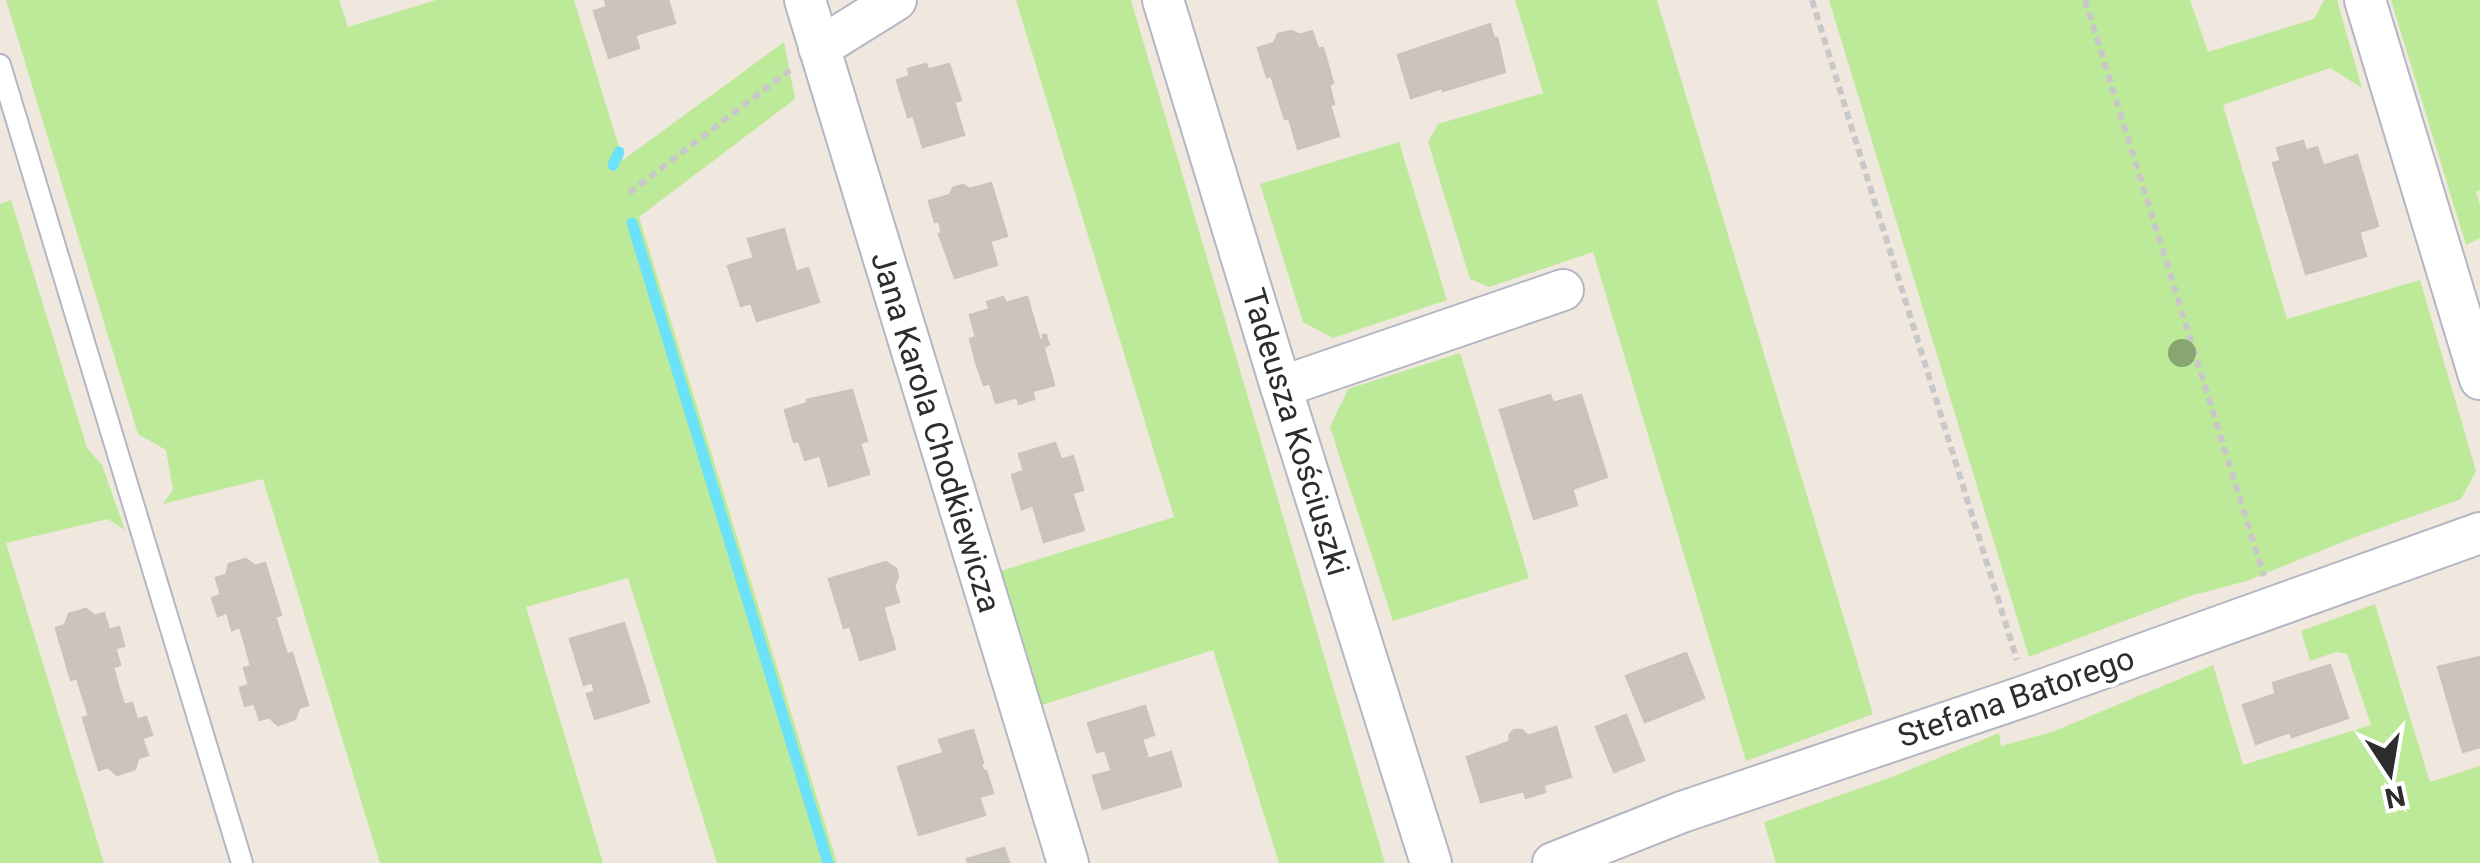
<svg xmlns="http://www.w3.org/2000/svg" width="2480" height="863" font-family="Roboto,sans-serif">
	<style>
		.green { fill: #bdea98 }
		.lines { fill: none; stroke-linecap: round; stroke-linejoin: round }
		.stream { stroke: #6be2f9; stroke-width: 11 }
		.building { fill: #cbc4be; stroke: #ccc3b8; stroke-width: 2.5 }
		.service-casing { stroke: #b3b7c2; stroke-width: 24 }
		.minor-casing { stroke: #b3b7c2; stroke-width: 44 }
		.path { stroke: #c8c8c8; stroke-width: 6; stroke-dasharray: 8 5; stroke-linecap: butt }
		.service { stroke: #fff; stroke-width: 20 }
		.minor { stroke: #fff; stroke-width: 40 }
		.tree { fill: #88a770 }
		.labels { text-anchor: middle; stroke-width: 9; stroke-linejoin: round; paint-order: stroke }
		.street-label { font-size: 32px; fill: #2d2d2d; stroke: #fff }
	</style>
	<rect width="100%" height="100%" fill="#f0e7df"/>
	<g class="green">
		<polygon points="6,0 339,0 348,27 436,0 574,0 623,160 784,42 795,99 639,217 837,863 717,863 628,578 526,607 603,863 380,863 263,479 163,504 173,490 166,450 138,434"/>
		<polygon points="1016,0 1131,0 1385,863 1279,863 1213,650 1042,705 1001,571 1174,517"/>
		<polygon points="1515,0 1657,0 1873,714 1746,761 1593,252 1489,287 1470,279 1428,142 1438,124 1543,93"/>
		<polygon points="1829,0 2190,0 2208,52 2314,19 2324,0 2337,0 2362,88 2330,68 2223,105 2287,319 2420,280 2476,471 2461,499 2355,537 2247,581 2193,595 2029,657"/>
		<polygon points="2391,0 2480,0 2480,190 2476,192 2480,205 2480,238 2466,245"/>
		<polygon points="1399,142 1447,300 1333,338 1303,322 1260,184"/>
		<polygon points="11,200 87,448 102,465 125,530 108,519 6,543 104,863 0,863 0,204"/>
		<polygon points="1460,353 1529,578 1393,621 1330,427 1348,389"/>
		<polygon points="2375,604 2430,782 2480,766 2480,863 1776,863 1764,822 1892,777 1999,733 2001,746 2052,732 2213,665 2243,765 2371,725 2347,654 2336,652 2310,661 2301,631"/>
	</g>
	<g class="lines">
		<g class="stream">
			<polyline points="613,165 619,152"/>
			<polyline points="632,223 828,863"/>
		</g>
	</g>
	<g class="building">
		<polygon points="605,0 668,0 675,23 635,35 639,48 609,58 594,11 607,7"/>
		<polygon points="1490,24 1494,39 1497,38 1505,72 1443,91 1442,88 1411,98 1398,55"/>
		<polygon points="1291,31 1300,35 1312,31 1318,49 1323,48 1333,83 1329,85 1334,104 1330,105 1339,136 1298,149 1289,118 1285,119 1271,75 1267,77 1258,48 1274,43 1278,34"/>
		<polygon points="926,64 928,70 949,64 961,100 954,102 964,135 923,147 913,115 908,117 897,80 910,76 908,69"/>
		<polygon points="2303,141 2306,151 2317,147 2323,166 2357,155 2378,226 2359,232 2366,256 2306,274 2273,163 2281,161 2277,148"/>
		<polygon points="991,183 1007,236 990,241 997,265 955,278 939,234 942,233 939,221 935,222 929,201 950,195 953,188 963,185 970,189"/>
		<polygon points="784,229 796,272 808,268 819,302 757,321 751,303 741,306 728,266 754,258 748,239"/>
		<polygon points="1003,297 1006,303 1027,297 1040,341 1044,339 1043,335 1046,335 1047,340 976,362 970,339 976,337 970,315 990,309 987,302"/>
		<polygon points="1047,340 1049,344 1046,346 1044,342 1042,342 1054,385 1032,391 1034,399 1019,404 1017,397 996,403 990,383 984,385 976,362"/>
		<polygon points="852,390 867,441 860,443 869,474 829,486 820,455 805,460 799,441 794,442 785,410 808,403 807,400"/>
		<polygon points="1550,395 1553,403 1581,395 1607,477 1572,489 1577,505 1534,519 1500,410"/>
		<polygon points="1055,443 1061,460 1073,456 1083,490 1072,493 1084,530 1044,542 1033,505 1022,509 1012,475 1024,471 1019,454"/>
		<polygon points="246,559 255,566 265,563 281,615 275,617 281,636 246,647 240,627 232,630 227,612 218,616 212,598 221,595 216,578 226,575 229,564"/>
		<polygon points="886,562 896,569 898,577 894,586 899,602 883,607 895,649 860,660 850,626 844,628 829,579"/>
		<polygon points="86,609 95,616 104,613 109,630 119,627 124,646 115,648 120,665 113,667 118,686 83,697 77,678 71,680 56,628 65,625 69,614"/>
		<polygon points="624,623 649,702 595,719 587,694 595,692 592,682 584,685 570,639"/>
		<polygon points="281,636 287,655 292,653 308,705 299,708 295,719 278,725 269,717 260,720 254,703 245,706 240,688 249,685 244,668 251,666 246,647"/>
		<polygon points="1686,653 1704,698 1645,722 1626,676"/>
		<polygon points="2480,657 2480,747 2463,752 2438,667"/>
		<polygon points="2330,665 2348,718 2292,737 2290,732 2256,744 2243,705 2276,694 2273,683"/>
		<polygon points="118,686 124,705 132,703 137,720 146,717 152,735 142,738 148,755 138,758 135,769 117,775 108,767 99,770 83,718 89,716 83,697"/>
		<polygon points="1145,706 1154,735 1142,739 1148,759 1171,752 1181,786 1103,809 1093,776 1112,771 1105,750 1097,752 1088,723"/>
		<polygon points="1626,715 1644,760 1614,772 1596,727"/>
		<polygon points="1556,727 1571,777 1543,785 1545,792 1526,798 1524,791 1481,802 1467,757 1509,742 1510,734 1514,730 1522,730 1528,736"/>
		<polygon points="973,730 983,763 981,764 983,771 986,771 993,793 979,797 985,815 919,835 898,767 944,753 939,740"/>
		<polygon points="1004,848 1009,863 968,863 967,859"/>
	</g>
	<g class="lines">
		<g class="service-casing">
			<polyline id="service" points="0,65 242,863"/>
		</g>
		<g class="minor-casing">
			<g id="minor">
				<polyline points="805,0 1068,863"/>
				<polyline points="1163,0 1281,387 1431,863"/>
				<polyline points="2365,0 2480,379"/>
				<polyline points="819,48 896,0"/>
				<polyline points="1281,387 1563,290"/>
				<polyline points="1553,863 1682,812 2028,695 2480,533"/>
			</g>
		</g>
		<g class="path">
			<polyline points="1812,0 2017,660"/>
			<polyline points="2085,0 2264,576"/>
			<polyline points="629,193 790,70"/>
		</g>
		<use href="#service" class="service"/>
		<use href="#minor" class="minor"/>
	</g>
	<circle class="tree" cx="2182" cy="353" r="14"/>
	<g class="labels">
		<g class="street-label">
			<text transform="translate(936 432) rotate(73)" y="11">Jana Karola Chodkiewicza</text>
			<text transform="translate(1296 432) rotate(73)" y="11">Tadeusza Kościuszki</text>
			<text transform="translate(2016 697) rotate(-19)" y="11">Stefana Batorego</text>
		</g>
	</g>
	<g transform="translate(2390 773) rotate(168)" stroke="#ffffff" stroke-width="8" paint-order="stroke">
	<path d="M0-8L18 38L0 25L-18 38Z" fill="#2d2d2d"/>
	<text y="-15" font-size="28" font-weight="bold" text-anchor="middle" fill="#2d2d2d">N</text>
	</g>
</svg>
